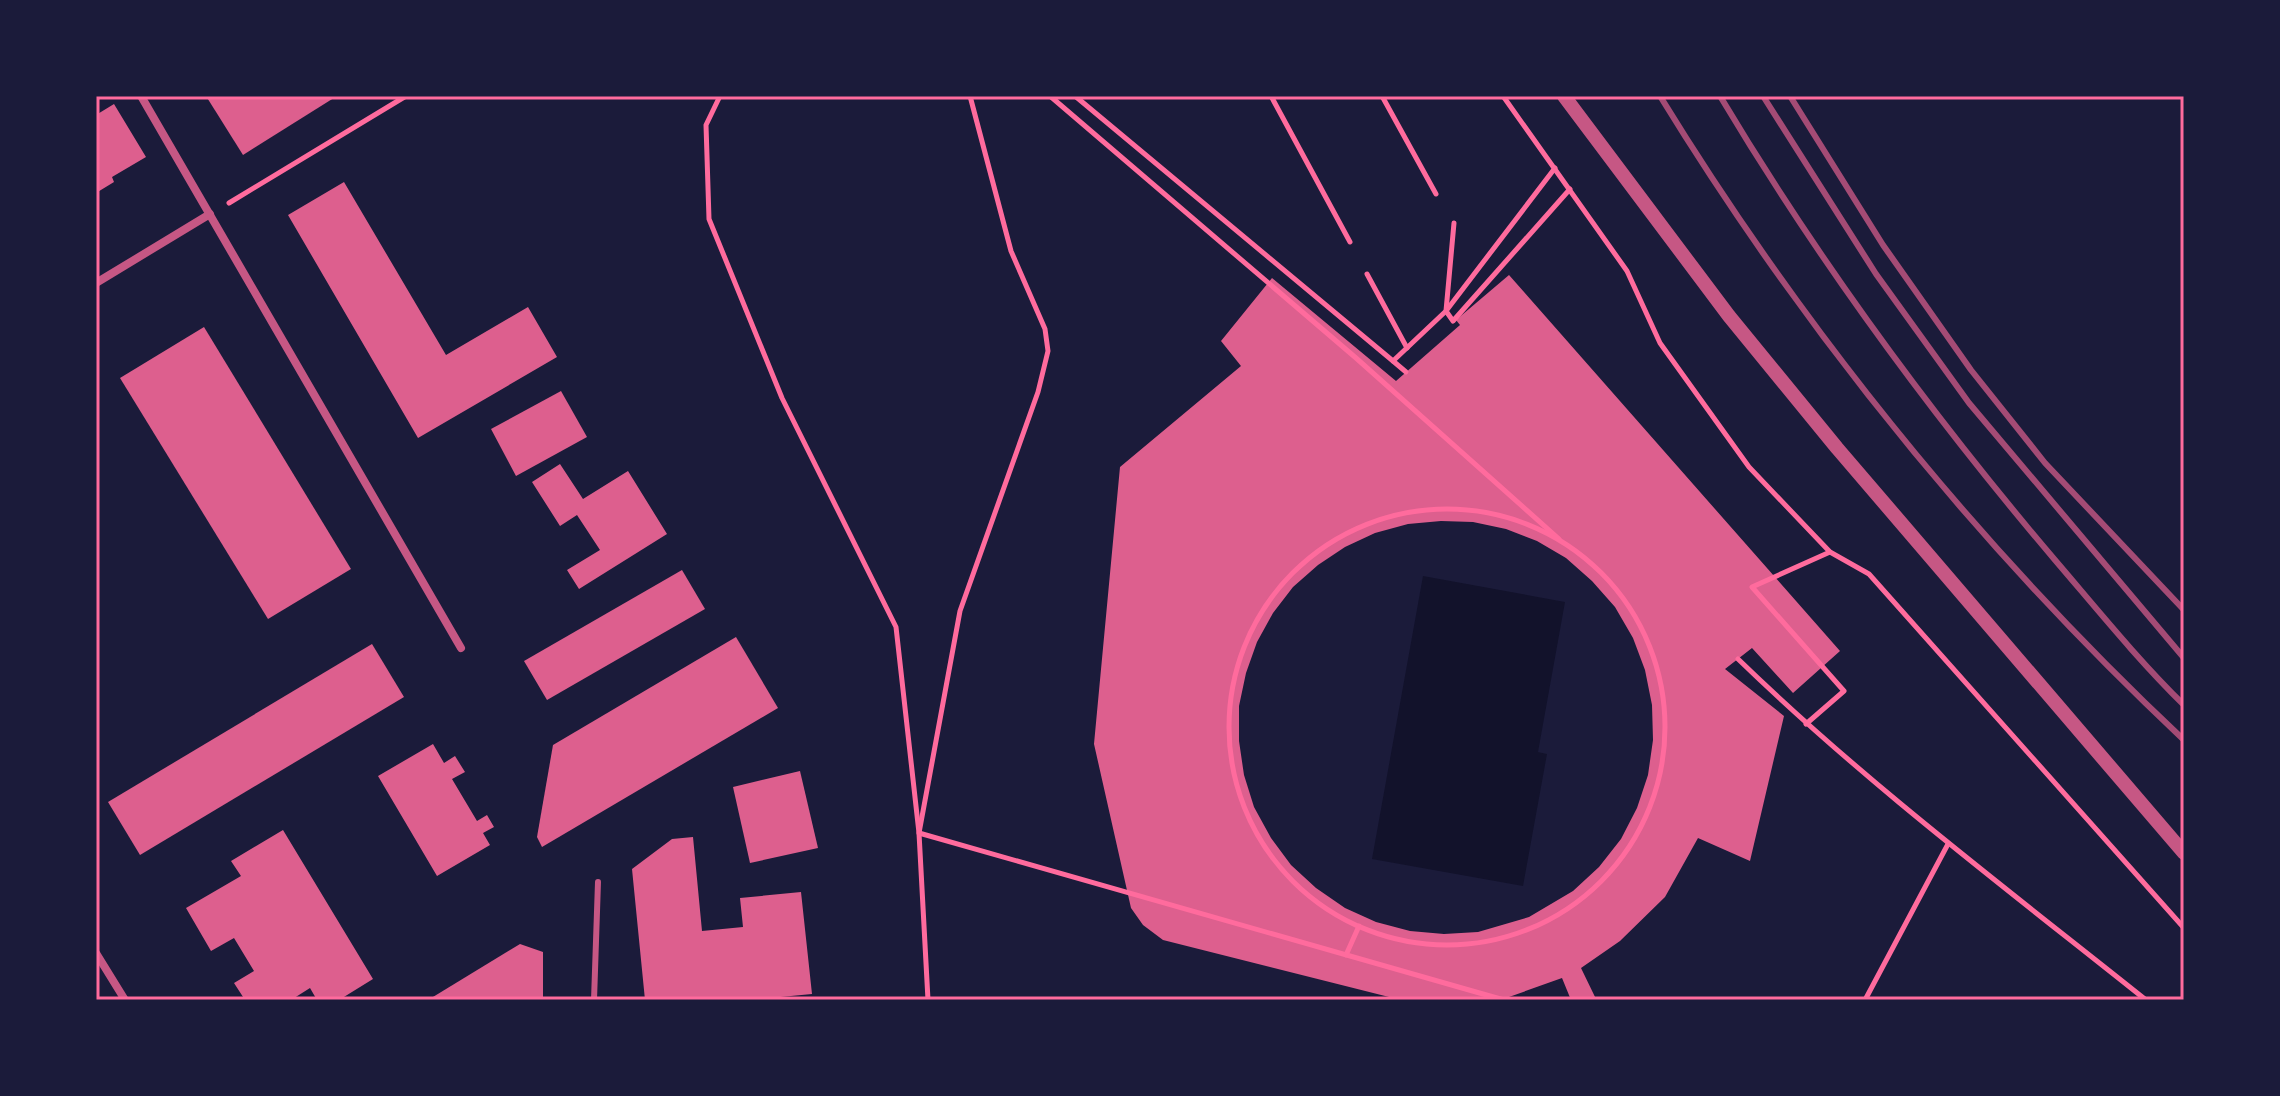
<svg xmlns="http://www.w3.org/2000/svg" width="2280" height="1096" font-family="Manrope,sans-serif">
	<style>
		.water { fill: #12122b }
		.building { fill: #dd5f8e; fill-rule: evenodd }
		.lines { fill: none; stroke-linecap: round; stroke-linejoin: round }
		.path { stroke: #ff6b9d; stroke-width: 5 }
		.service { stroke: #c65784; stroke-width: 6 }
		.minor { stroke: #c65784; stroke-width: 8 }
		.tertiary { stroke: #c65784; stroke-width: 14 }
		.rail { stroke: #a44b75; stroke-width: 6 }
		.neatline { fill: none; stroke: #ff6b9d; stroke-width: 3 }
	</style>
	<rect width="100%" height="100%" fill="#1b1b3a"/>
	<polygon class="water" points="1423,576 1565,602 1538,752 1547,754 1523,886 1372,859"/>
	<g class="building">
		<polygon points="206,96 337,96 243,155"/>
		<polygon points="114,104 146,157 112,177 114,182 96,193 96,115"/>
		<polygon points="344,182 446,355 528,307 557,357 418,438 288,215"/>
		<path d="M1509,275l331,376 -47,42 -41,-45 -27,21 59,47 -34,145 -52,-23 -33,59 -45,44 -39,27 15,31 -2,1h-23l-9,-22 -53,19 -28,3h-80l-238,-60 -20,-15 -12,-17 -37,-164 26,-277 121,-101 -20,-25 51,-63 124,103 64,-56 -4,-5zM1441,521l32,1 33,7 31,12 29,17 26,23 23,26 18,31 12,32 7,35 1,35 -5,35 -11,33 -16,31 -22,28 -26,24 -44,26 -51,15 -34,2 -34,-3 -34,-9 -31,-14 -29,-20 -25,-23 -20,-27 -17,-31 -10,-32 -5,-34v-35l7,-33 11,-31 16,-29 20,-26 25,-22 27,-18 30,-14 33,-9z"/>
		<polygon points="204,327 351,569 268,619 120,378"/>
		<polygon points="561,391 587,437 516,476 491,429"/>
		<polygon points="560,464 583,499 628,471 667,534 579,589 567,570 600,550 577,515 560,526 532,482"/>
		<polygon points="682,570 705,609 547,700 524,661"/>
		<polygon points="736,637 778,708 542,847 537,837 553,745"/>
		<polygon points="372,644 404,697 140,855 108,802"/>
		<polygon points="433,744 444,763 455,756 465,772 452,779 477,821 487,815 494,827 483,833 490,845 437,876 378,776"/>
		<polygon points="800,771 818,848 750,863 733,787"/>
		<polygon points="283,830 373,979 339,1000 317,1000 310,988 291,1000 245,1000 234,983 254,971 234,938 211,951 186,908 241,876 231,861"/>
		<polygon points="693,837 702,931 743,927 740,898 801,892 812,994 748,1000 645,1000 632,869 672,839"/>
		<polygon points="520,944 543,952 543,1000 428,1000"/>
	</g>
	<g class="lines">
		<g class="path">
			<polyline points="720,96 706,125 709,219 782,398 896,627 919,833 928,1000"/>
			<polyline points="970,96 1011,251 1045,329 1048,351 1038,392 960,611 919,833 1504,1000"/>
			<polyline points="1050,96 1356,358 1559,539"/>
			<polyline points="1075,96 1393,361 1446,311 1555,168"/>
			<polyline points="1271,96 1350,242"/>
			<polyline points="1382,96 1436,194"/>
			<polyline points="1503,96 1627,271 1660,343 1749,467 1830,552 1869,574 2184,928"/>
			<polyline points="229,203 406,96"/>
			<polyline points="1454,223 1446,311 1453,321 1570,189"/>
			<polyline points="1367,274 1407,348"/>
			<polyline points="1393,361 1406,372"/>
			<circle cx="1447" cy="727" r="218"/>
			<path d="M1738,659c128,124 269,230 408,341"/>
			<polyline points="1806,724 1844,691 1752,587 1830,552"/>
			<polyline points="1346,955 1359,926"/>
			<polyline points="1865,1000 1948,844"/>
		</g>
		<polyline class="service" points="594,1000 598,882"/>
		<g class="minor">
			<polyline points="141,96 461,648"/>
			<polyline points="96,283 210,214"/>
			<polyline points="96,953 125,1000"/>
		</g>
		<polyline class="tertiary" points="1564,96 1729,316 1837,448 2184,853"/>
		<g class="rail">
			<path d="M1660,96c145,236 322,454 524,644"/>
			<path d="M1720,96c98,164 211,318 335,464 42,49 83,100 129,145"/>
			<polyline points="1763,96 1876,274 1969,403 2184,658"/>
			<polyline points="1790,96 1883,245 1971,370 2045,463 2184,610"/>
		</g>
	</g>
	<rect width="2280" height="1096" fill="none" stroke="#1b1b3a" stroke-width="196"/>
	<rect x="98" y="98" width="2084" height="900" class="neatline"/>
</svg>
